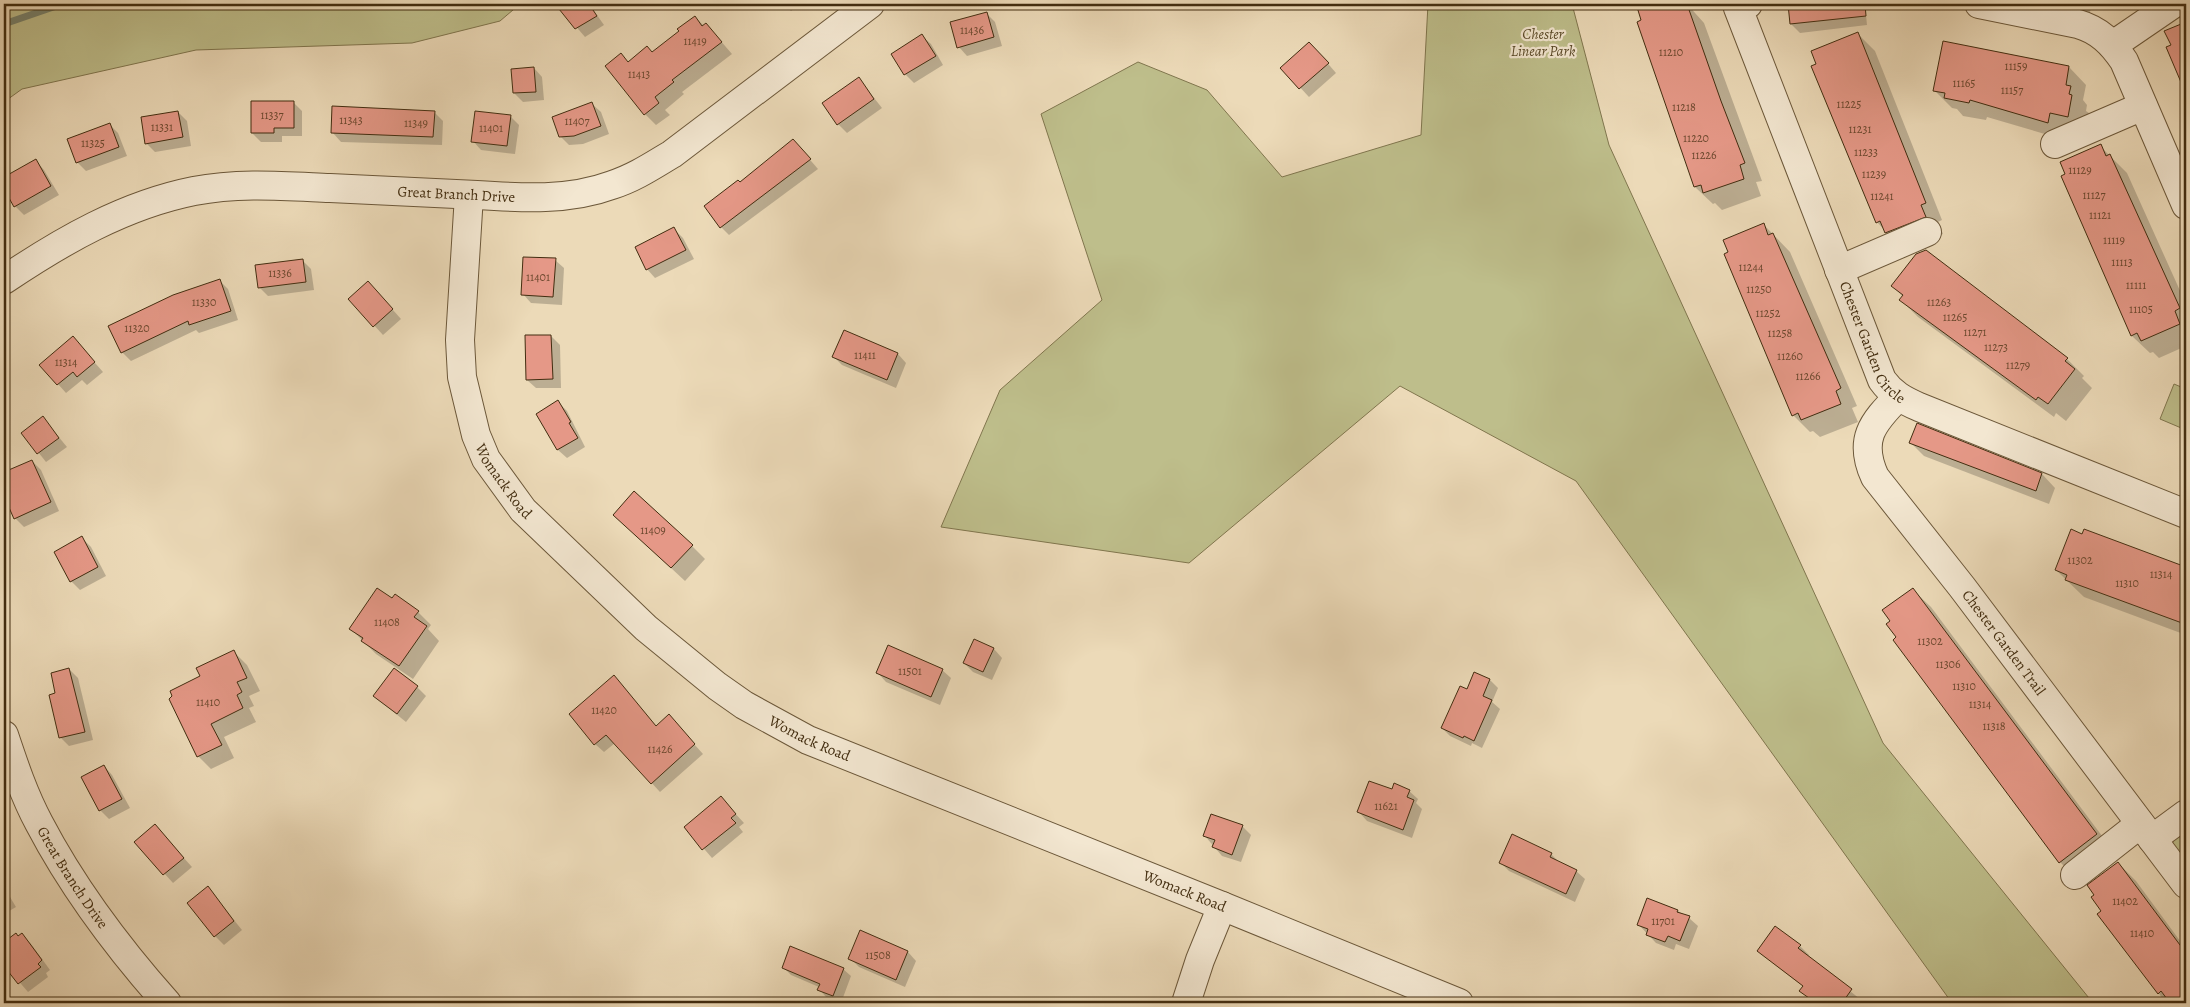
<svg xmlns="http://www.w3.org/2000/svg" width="2190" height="1007" font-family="Alegreya,serif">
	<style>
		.green { fill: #bebe8b; stroke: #80764e }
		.shadow { fill: #0003 }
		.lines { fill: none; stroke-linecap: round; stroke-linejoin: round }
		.stream { stroke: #76826d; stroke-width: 7 }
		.building { fill: #e59887; stroke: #422d10 }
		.minor-casing { stroke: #6c583a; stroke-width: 30 }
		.minor { stroke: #f3e7d1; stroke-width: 28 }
		.labels { text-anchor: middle; stroke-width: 4.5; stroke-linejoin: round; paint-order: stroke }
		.number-label { font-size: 12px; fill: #6b482e }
		.park-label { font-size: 15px; font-style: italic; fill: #5b4a29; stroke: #f3e7d1 }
		.street-label { font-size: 15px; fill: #422d10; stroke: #f3e7d1 }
	</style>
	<rect width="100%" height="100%" fill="#ecdab8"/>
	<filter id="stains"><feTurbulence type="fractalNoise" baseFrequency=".004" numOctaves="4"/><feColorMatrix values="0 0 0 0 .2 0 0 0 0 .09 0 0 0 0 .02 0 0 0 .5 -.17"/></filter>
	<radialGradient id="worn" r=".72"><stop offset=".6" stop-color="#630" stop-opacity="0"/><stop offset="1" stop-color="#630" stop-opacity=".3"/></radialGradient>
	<g class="green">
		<polygon points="4,4 520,4 500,21 412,43 196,50 22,89 4,102"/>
		<polygon points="1428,4 1572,4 1609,145 1883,743 2093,1003 1952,1003 1576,481 1400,386 1189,563 941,527 1000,390 1102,300 1041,114 1138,62 1207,90 1282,177 1421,135"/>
		<polygon points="2174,384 2186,389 2186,430 2160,419"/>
		<polygon points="2186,820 2186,858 2184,860 2172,845 2176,831"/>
	</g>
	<g class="shadow">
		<polygon points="569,4 589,4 604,25 585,37 561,9"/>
		<polygon points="784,4 800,4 791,11"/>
		<polygon points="1652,4 1687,4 1704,23 1762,181 1756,182 1761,196 1722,210 1715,203 1713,204 1695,187 1639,8"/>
		<polygon points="1789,4 1865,4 1867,25 1800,33 1791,24"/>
		<polygon points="2012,4 2092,4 2088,20"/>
		<polygon points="986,13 995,22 1002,46 967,56 959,47"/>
		<polygon points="695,17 704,26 706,24 732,54 682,92 684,94 665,110 670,115 656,125 645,114 621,55 629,63 652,53 681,32"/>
		<polygon points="2186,23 2186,90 2167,48 2172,45 2166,32"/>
		<polygon points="1858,34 1875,51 1942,220 1938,222 1943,234 1903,250 1877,222 1818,65"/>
		<polygon points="922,36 931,44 943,65 914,83 905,74"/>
		<polygon points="1318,52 1336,73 1309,97 1282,68"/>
		<polygon points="2069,67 2086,85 2083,100 2087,105 2086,111 2089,113 2085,134 2065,140 1987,117 1986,120 1963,116 1957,109 1952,108 1935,91"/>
		<polygon points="534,68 542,77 544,100 523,102 514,93"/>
		<polygon points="859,79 882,108 847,133 838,124"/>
		<polygon points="293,102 302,111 302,136 282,136 282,142 261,142 252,133"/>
		<polygon points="592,104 601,112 609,134 583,144 569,145 560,136"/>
		<polygon points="333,107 434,112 443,121 442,145 341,142 333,133"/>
		<polygon points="178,112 187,121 191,146 155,152 146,143"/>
		<polygon points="510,116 519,125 515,154 481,150 473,141"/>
		<polygon points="110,125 118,133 127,156 86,171 77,162"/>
		<polygon points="793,140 818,169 729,235 721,227 740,184"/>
		<polygon points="2100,146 2127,173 2186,304 2186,346 2159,358 2153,352 2150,353 2132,336 2063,176"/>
		<polygon points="36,161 44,170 59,195 24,215 15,206 4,187 4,179"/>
		<polygon points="1764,225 1790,252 1857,406 1852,408 1858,422 1820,437 1813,431 1810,432 1793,415"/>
		<polygon points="674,229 683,238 694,259 655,278 647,269"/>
		<polygon points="302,260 311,269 314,290 268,296 259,287"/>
		<polygon points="555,260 564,268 562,305 531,303 523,294"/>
		<polygon points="219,280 228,289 238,320 199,333 196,330 131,361 122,352"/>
		<polygon points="1893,286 2067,359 2084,376 2082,378 2092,388 2066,421 2056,413 2054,417 1918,317 1901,300 1903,297"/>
		<polygon points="377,292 401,319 383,335 350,299"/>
		<polygon points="844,331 898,354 906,363 896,388 842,365 833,356"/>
		<polygon points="551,336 560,345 561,388 536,388 527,380"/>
		<polygon points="81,347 103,372 87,385 82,380 66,393 41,365"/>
		<polygon points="4,397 8,401 4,409"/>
		<polygon points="558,402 567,411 585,447 567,458 558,450 537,414"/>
		<polygon points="43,418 67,447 46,462 23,433"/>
		<polygon points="1918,425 2042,474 2055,488 2049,504 1924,456 1911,443"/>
		<polygon points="32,461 41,470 59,511 24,527 15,518 4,492 4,474"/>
		<polygon points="628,528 692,546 705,559 685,581"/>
		<polygon points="2085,531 2186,568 2186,635 2084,597 2056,570"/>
		<polygon points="82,538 91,547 106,576 80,590 71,581"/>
		<polygon points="1913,590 1931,607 2114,852 2077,879 2060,862 1898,637"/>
		<polygon points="392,600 418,612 431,625 428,629 439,641 413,679 376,654 351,629"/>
		<polygon points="994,649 1002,658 992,680 973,672 964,663"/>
		<polygon points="234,652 247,665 260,691 249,696 254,706 249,708 256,722 224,737 234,758 211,769 198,756 202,677"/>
		<polygon points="69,669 78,678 93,740 69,746 60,737"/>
		<polygon points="942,670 951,678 940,705 886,682 878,673"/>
		<polygon points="1474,674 1490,680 1498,688 1492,702 1500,709 1482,748 1472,743 1471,746 1450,736 1442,728 1467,690"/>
		<polygon points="622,686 657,727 677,725 703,754 660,792 615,743 604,752 595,744"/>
		<polygon points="417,687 426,696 406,722 374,696"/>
		<polygon points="104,766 112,775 130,808 109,819 100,810"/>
		<polygon points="1392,791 1409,791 1418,799 1416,803 1422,809 1412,838 1367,821 1359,812"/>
		<polygon points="721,798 744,823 739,827 743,832 712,858 686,828"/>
		<polygon points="155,826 192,867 173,883 136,842"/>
		<polygon points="1242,826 1251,835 1241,862 1222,856 1205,836"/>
		<polygon points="1551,854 1560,863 1576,871 1585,879 1575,902 1509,871 1500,862"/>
		<polygon points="2118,863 2136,881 2186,949 2186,1003 2166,1003 2099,914 2103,911 2096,895"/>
		<polygon points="4,887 16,907 4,914"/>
		<polygon points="208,888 242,930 224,945 215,936"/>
		<polygon points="1648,900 1678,911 1689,918 1698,926 1689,949 1676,944 1674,950 1656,943 1639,925"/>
		<polygon points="861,932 908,952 916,961 905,987 859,967 850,958"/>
		<polygon points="16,935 19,938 22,935 31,944 50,970 46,973 48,977 28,992 4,964 4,944"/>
		<polygon points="1800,946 1809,955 1807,957 1860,999 1857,1003 1815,1003 1801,991 1804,987 1758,951"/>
		<polygon points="783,967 843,969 851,976 841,1003 826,997 819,989 819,987 791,975"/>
	</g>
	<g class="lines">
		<polyline class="stream" points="4,24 62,4"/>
	</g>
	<g class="building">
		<polygon points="555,4 589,4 597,16 575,29"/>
		<polygon points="1648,4 1687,4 1721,101 1745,163 1740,165 1744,179 1703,193 1701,185 1694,187 1637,22 1641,20 1637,7"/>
		<polygon points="1788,4 1865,4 1866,16 1790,24"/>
		<polygon points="987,12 994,37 957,48 950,22"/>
		<polygon points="695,16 702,26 706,23 722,42 672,80 674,82 655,97 659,103 644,115 605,66 621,53 628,62 647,46 652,52 679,31 677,29"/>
		<polygon points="2186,22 2186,94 2166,47 2171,45 2164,31"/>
		<polygon points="1858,32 1926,203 1921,205 1926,217 1885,233 1880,221 1876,223 1811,66 1816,64 1811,51"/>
		<polygon points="922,34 936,56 904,75 891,54"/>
		<polygon points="1943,41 2069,66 2066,85 2071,86 2069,94 2072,95 2068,117 2050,113 2048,123 1970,100 1969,103 1944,98 1945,93 1933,91"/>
		<polygon points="1309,42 1329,63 1299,89 1280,68"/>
		<polygon points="534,67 536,92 513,93 511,69"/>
		<polygon points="859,77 874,99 837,125 822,103"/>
		<polygon points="251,101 294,101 294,128 274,128 274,133 251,133"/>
		<polygon points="592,102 601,126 574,136 559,137 552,117"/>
		<polygon points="332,106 435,111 433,137 331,133"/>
		<polygon points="178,111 183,137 145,144 141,117"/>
		<polygon points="475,111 511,115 507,146 471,142"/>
		<polygon points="110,123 119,147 76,163 67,139"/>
		<polygon points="793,139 811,159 720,228 704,206 738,180 740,182"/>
		<polygon points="2101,144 2106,156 2110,154 2180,308 2175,311 2180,324 2141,341 2137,333 2131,336 2061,176 2065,174 2060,162"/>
		<polygon points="36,159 51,186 14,207 4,189 4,177"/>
		<polygon points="1764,223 1768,235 1773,233 1841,388 1836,391 1841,404 1801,420 1798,413 1792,416 1724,254 1728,252 1723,240"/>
		<polygon points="674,227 686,250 646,270 635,247"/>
		<polygon points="1926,250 2068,358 2065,361 2075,369 2048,404 2038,397 2036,400 1899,300 1903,295 1891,286 1916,254"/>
		<polygon points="523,257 556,258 553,297 521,295"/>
		<polygon points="303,259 306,282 258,288 255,265"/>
		<polygon points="220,279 231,311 189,325 188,321 121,353 108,326 173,295"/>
		<polygon points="368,281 393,309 373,327 348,299"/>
		<polygon points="844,330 898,353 887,380 832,357"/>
		<polygon points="525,335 551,335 553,379 526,380"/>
		<polygon points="73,336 95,362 77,377 73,372 57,385 39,365"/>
		<polygon points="558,400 571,422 569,423 578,438 557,450 536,414"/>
		<polygon points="43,416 59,438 37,454 21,433"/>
		<polygon points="1917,423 2042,473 2036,491 1909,443"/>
		<polygon points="32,460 51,502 14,519 4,496 4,472"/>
		<polygon points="634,491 693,545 671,568 613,515"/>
		<polygon points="2071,529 2082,534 2084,529 2186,567 2186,612 2182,623 2065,580 2067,575 2055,570"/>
		<polygon points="82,536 98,567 70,582 54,552"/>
		<polygon points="377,588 392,598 395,594 419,611 414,617 427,626 399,666 361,641 363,638 349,629"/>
		<polygon points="1913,588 2097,834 2059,863 1893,640 1896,637 1886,624 1890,621 1882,610"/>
		<polygon points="974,639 994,648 983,672 963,663"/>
		<polygon points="888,645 943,669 931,697 876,673"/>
		<polygon points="234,650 247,678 237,682 242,692 237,695 243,708 211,724 222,745 197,757 169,699 172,696 170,691 200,676 196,668"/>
		<polygon points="69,668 85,732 59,738 49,695 55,693 51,673"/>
		<polygon points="394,668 418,686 397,714 373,696"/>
		<polygon points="1474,672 1490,679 1483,696 1492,700 1474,741 1464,736 1463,738 1441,728 1460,686 1467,689"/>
		<polygon points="614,675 656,726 669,714 695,744 651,784 606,735 594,745 569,714"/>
		<polygon points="104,765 122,799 99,811 81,777"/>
		<polygon points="1369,781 1392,789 1394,783 1410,790 1407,797 1414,800 1403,830 1357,812"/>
		<polygon points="721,796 736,814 731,818 736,823 702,850 684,827"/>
		<polygon points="1211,814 1243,825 1232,855 1212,847 1215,840 1203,836"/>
		<polygon points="155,824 184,858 163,875 134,842"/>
		<polygon points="1512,834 1552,853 1550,857 1577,870 1566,894 1499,863"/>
		<polygon points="2118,862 2186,953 2186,1003 2170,1003 2161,991 2158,994 2097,914 2101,911 2091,897 2094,895 2087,885"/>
		<polygon points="208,886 234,921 214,937 187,903"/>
		<polygon points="1647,898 1678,910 1677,912 1690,916 1680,941 1668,936 1665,942 1646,935 1648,929 1637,925"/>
		<polygon points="1775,926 1801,945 1798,948 1852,989 1842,1003 1816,1003 1799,991 1803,986 1757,951"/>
		<polygon points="860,930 908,951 896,980 848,959"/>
		<polygon points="16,933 18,936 22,933 42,960 38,964 41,967 18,984 4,966 4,942"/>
		<polygon points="790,946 844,968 833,996 817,990 820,984 782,968"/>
	</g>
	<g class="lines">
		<g class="minor-casing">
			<g id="minor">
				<path id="s1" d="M1748,4l-10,4 144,372c10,14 21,20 37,27l267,107"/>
				<path d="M1979,4l99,20c21,6 34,19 46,37l62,144"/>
				<polyline points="2113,45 2173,4"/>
				<polyline points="2055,144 2143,106"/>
				<path id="s2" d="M469,195l-9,145 2,37 14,58 10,24 37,51 123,118 71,58 27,19 64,35 414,166 237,97"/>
				<polyline points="1839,270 1927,232"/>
				<path id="s3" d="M4,280c58,-39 120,-75 190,-89 45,-9 91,-5 136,-3 49,2 98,5 147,7 45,3 92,6 135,-10 22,-7 40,-19 60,-31l198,-150"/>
				<path id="s4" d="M1898,397c-26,26 -40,43 -23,80l87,110 224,297"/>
				<path id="s5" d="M4,735c10,30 20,60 35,88 34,65 80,126 128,180"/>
				<polyline points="2152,839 2186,814"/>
				<polyline points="2075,875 2140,824"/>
				<polyline points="1186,1003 1200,960 1222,906"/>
			</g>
		</g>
		<use href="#minor" class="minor"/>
	</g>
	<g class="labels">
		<g class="number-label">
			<text x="972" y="34">11436</text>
			<text x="695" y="45">11419</text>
			<text x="1671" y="56">11210</text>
			<text x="2016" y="70">11159</text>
			<text x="639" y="78">11413</text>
			<text x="1964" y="87">11165</text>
			<text x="2012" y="94">11157</text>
			<text x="1849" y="108">11225</text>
			<text x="1684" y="111">11218</text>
			<text x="272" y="119">11337</text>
			<text x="351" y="124">11343</text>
			<text x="577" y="125">11407</text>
			<text x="416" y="127">11349</text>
			<text x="162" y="131">11331</text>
			<text x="491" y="132">11401</text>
			<text x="1860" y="133">11231</text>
			<text x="1696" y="142">11220</text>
			<text x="93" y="147">11325</text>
			<text x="1866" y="156">11233</text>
			<text x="1704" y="159">11226</text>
			<text x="2080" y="174">11129</text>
			<text x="1874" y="178">11239</text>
			<text x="2094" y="199">11127</text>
			<text x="1882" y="200">11241</text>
			<text x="2100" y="219">11121</text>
			<text x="2114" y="244">11119</text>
			<text x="2122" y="266">11113</text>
			<text x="1751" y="271">11244</text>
			<text x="280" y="277">11336</text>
			<text x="538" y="281">11401</text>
			<text x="2136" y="289">11111</text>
			<text x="1759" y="293">11250</text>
			<text x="204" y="306">11330</text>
			<text x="1939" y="306">11263</text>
			<text x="2141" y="313">11105</text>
			<text x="1768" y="317">11252</text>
			<text x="1955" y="321">11265</text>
			<text x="137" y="332">11320</text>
			<text x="1975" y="336">11271</text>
			<text x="1780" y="337">11258</text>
			<text x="1996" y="351">11273</text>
			<text x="865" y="359">11411</text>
			<text x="1790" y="360">11260</text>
			<text x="66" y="366">11314</text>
			<text x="2018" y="369">11279</text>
			<text x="1808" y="380">11266</text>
			<text x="653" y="534">11409</text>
			<text x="2080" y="564">11302</text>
			<text x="2161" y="578">11314</text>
			<text x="2127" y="587">11310</text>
			<text x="387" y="626">11408</text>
			<text x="1930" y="645">11302</text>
			<text x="1948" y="668">11306</text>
			<text x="910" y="675">11501</text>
			<text x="1964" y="690">11310</text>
			<text x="208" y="706">11410</text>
			<text x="1980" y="708">11314</text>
			<text x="604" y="714">11420</text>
			<text x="1994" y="730">11318</text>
			<text x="660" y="753">11426</text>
			<text x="1386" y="810">11621</text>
			<text x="2125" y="905">11402</text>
			<text x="1663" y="925">11701</text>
			<text x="2142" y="937">11410</text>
			<text x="878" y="959">11508</text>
		</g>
		<g class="park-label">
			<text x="1543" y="39">Chester<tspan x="1543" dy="17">Linear Park</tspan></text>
		</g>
		<g class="street-label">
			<text dy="5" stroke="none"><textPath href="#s3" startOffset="474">Great Branch Drive</textPath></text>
			<text dy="5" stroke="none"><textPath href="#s1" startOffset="372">Chester Garden Circle</textPath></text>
			<text dy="5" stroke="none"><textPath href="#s2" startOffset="296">Womack Road</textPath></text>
			<text dy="5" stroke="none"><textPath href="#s4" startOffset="301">Chester Garden Trail</textPath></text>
			<text dy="5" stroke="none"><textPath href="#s2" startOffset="700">Womack Road</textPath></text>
			<text dy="5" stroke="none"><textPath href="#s5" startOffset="159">Great Branch Drive</textPath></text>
			<text dy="5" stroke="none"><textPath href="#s2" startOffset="1105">Womack Road</textPath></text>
		</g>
	</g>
	<rect width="2190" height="1007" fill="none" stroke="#ecdab8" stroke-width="20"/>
	<rect x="5" y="5" width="2180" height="997" fill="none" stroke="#422d10" stroke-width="2.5"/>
	<rect x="10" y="10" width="2170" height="987" fill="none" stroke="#422d10"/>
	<rect width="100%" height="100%" filter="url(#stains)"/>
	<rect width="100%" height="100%" fill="url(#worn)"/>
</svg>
